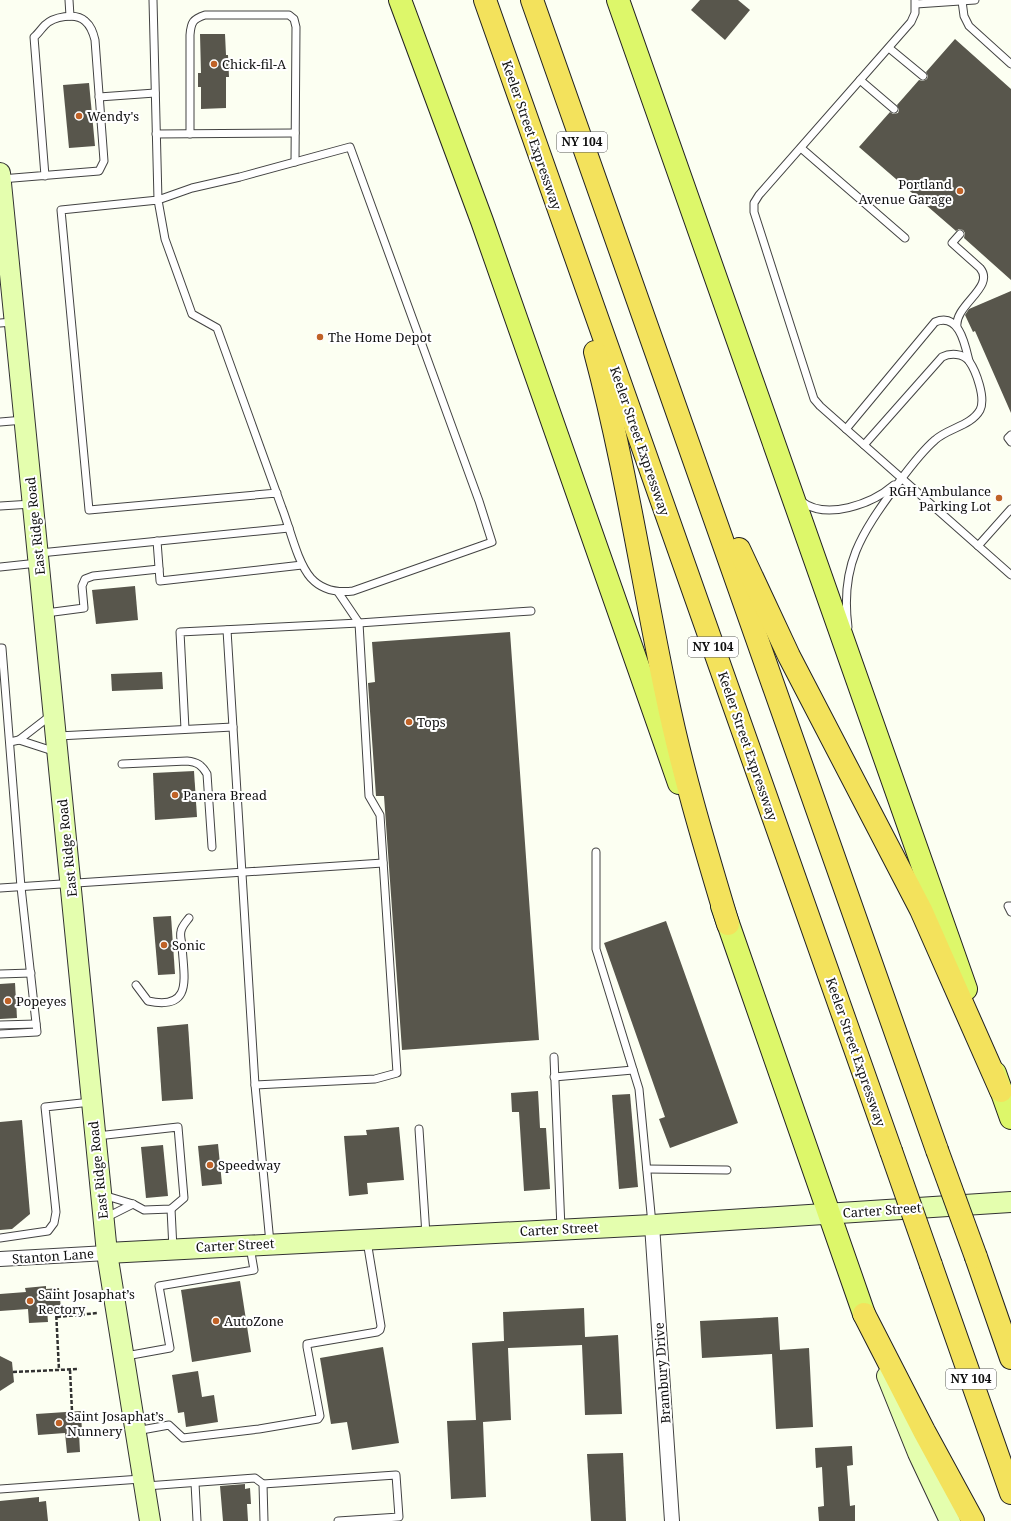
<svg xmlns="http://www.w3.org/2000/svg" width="1011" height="1521" font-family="'Noto Serif',serif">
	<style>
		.building { fill: #58564c }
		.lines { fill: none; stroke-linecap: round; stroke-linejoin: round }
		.lane-casing { stroke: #434343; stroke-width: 9 }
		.street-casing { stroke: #434343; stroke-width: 16 }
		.secondary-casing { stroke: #323232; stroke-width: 22 }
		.primary-casing { stroke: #212121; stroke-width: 24 }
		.highway-casing { stroke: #212121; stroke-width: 24 }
		.path { stroke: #323232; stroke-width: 2.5; stroke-dasharray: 4 2; stroke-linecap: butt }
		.lane { stroke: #fff; stroke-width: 7 }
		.street { stroke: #fff; stroke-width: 14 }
		.secondary { stroke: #e4feae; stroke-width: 20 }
		.primary { stroke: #ddf76a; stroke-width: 22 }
		.highway { stroke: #f3e25c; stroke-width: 22 }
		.highway-bridge-casing { stroke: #212121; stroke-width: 24; stroke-linecap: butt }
		.highway-bridge { stroke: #f3e25c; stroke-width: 22 }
		.poi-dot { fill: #c06227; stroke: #fff; stroke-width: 1.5 }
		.labels { text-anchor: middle; stroke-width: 4; stroke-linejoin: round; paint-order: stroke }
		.shield { fill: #fff; stroke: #585858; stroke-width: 1 }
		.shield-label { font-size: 12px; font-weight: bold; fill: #101010 }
		.poi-label { font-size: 13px; fill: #101010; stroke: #fff; text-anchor: start }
		.street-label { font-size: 13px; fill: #101010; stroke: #fff }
	</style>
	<rect width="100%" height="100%" fill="#fcfff2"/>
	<g class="building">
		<polygon points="700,0 738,0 750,10 725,40 691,10"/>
		<polygon points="200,34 225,34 226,55 228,55 229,77 226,77 226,108 201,109 201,87 198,87 198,73 201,73"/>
		<polygon points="955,39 1011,89 1011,280 964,238 965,233 963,230 959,229 956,231 859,147 890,112 893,114 898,113 899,110 897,105 919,80 923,81 927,79 928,76 926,72"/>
		<polygon points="89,83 95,146 69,148 63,85"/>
		<polygon points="1011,291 1011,413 975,331 973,332 965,315 969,309"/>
		<polygon points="135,586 138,620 96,624 92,590"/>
		<polygon points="510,632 539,1040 402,1050 384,796 376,796 368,683 375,682 372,642"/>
		<polygon points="162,672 163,689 112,691 111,674"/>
		<polygon points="194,771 197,817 155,820 153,773"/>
		<polygon points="171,916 175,974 158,975 153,917"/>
		<polygon points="666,921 738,1123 670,1148 659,1119 665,1117 604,943"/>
		<polygon points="15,983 17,1018 0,1019 0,984"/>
		<polygon points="188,1024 193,1099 162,1101 157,1027"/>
		<polygon points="538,1091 540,1128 546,1128 550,1189 524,1191 519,1112 512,1112 511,1093"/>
		<polygon points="630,1094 638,1187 619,1189 612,1095"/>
		<polygon points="22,1120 30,1214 12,1229 0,1230 0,1122"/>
		<polygon points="399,1127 404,1180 367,1183 368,1194 349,1196 344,1136 367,1135 366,1130"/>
		<polygon points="218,1144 222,1184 202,1186 198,1146"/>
		<polygon points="163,1145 168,1196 146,1198 141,1147"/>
		<polygon points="240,1281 251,1352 192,1362 181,1290"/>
		<polygon points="46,1286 46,1289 59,1288 61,1309 47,1310 48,1322 29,1323 28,1309 0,1311 0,1294 26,1292 25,1288"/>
		<polygon points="584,1308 585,1337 618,1335 622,1414 585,1415 582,1345 508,1348 511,1420 483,1422 486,1497 451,1499 447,1421 476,1420 472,1343 504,1341 503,1312"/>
		<polygon points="778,1317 780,1350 809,1348 813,1427 776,1429 772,1354 702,1358 700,1321"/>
		<polygon points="383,1347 399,1443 352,1450 347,1422 331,1424 320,1358"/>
		<polygon points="0,1356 12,1362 14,1382 0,1391"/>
		<polygon points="198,1371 202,1397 214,1395 218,1422 186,1427 184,1412 178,1413 172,1375"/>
		<polygon points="81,1411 82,1433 79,1433 80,1452 67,1453 65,1433 38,1435 36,1414"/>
		<polygon points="852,1446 853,1465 847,1466 850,1506 855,1505 855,1521 819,1521 818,1507 824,1506 822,1467 816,1468 815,1448"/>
		<polygon points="623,1453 626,1521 591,1521 587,1454"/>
		<polygon points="245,1484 245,1489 250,1488 251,1504 247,1504 248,1521 223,1521 220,1486"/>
		<polygon points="39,1497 39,1502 46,1501 48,1521 0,1521 0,1501"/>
	</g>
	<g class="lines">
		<g class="lane-casing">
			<g id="lane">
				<polyline points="69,0 70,16"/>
				<path d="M153,0l5,200 7,39 27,75 25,14c22,60 43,120 65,180 8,20 15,54 29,70 11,12 26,15 42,13l139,-49 -13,-41 -129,-354 -110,30 -48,11 -34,12 -97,10 28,300 188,-17"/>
				<polyline points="915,0 915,13 911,22 759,195 754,203 754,212 814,399 820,406 1011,575"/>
				<polyline points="962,1 964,16 969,26 1011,64"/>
				<polyline points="916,4 975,0"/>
				<polyline points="889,48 923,76"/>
				<polyline points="860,80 894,109"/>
				<polyline points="99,97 155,93"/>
				<polyline points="156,134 295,133"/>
				<path d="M190,134v-99c1,-13 3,-16 15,-20h84l5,4 2,8 -1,135"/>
				<polyline points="801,148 905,238"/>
				<path d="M1,179l98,-8 5,-10 -9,-121c-2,-8 -4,-14 -10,-19 -9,-9 -32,-4 -40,4 -4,4 -7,9 -11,12l11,139"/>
				<polyline points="0,323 13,322"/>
				<path d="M957,327c-3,-22 39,-40 23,-59l-28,-25 8,-9"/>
				<polyline points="0,422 24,420"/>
				<path d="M846,429l89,-107c24,-10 30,22 34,39"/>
				<polyline points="1011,435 1008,438 1011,442"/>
				<path d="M801,501c25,20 71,3 93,-16"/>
				<polyline points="0,506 32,504"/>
				<polyline points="157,541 160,581 302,565"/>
				<polyline points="978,546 1011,509"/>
				<polyline points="40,553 289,528"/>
				<polyline points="0,567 38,563"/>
				<polyline points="46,613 84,608 82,586 85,579 93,576 159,569"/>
				<path d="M848,627c-8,-62 13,-93 48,-141 12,-16 24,-33 39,-46 13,-12 36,-14 45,-30 6,-12 -4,-39 -11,-49 -6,-8 -19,-8 -27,-4l-78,88"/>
				<polyline points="227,630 255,1085 270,1243"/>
				<polyline points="0,648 2,648 21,887 37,1032 0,1034"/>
				<polyline points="185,729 180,632 359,623 531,611"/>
				<polyline points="58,736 233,727"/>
				<polyline points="19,740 50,716"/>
				<polyline points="10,742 19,740 56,752"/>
				<path d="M122,764l65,-3c10,1 15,4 20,13l5,73"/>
				<polyline points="596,852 596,949 639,1089 652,1224"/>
				<polyline points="0,888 383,863"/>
				<polyline points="1011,906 1008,906 1011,912"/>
				<polyline points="0,974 31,973"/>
				<path d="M136,985l12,16c47,10 35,-26 34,-57 -1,-4 -2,-9 -1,-13 1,-5 5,-9 8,-13"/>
				<polyline points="0,1025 36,1024"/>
				<polyline points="554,1057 561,1229"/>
				<polyline points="554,1077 633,1070"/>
				<polyline points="255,1085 375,1079 397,1073 380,815 369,796 359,623 338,592"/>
				<polyline points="419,1129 426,1235"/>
				<polyline points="97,1136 178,1127 184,1198 171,1209 144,1210 133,1204 103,1195"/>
				<polyline points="647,1169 727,1170"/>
				<polyline points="171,1209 173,1249"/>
				<polyline points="105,1218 133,1204"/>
				<polyline points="0,1238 48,1231 54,1223 56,1212 45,1107 91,1102"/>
				<polyline points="126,1356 170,1348 159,1286 254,1270 250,1247"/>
				<polyline points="136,1431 169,1425 183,1438 259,1429 318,1419 320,1416 307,1347 307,1344 377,1332 380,1330 381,1326 367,1241"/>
				<polyline points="195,1483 197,1521"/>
				<polyline points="263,1484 396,1475 399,1517 338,1521"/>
				<polyline points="146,1486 255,1478 263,1484 264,1521"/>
				<polyline points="0,1489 141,1479"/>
			</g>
		</g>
		<g class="street-casing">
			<g id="street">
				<polyline points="652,1225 672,1521"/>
				<polyline points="0,1259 107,1253"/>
			</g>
		</g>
		<g class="secondary-casing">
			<g id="secondary">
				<polyline points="0,173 107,1253 150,1521"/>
				<polyline points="107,1253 652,1225 1011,1202"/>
				<polyline points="887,1376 918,1453 950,1521"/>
			</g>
		</g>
		<g class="primary-casing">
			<g id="primary">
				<polyline points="400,0 482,221 679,783"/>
				<polyline points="618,0 966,989"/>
				<polyline points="722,906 864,1314"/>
				<polyline points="995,1073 1011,1118"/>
			</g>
		</g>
		<g class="highway-casing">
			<g id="highway">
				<polyline points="485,0 891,1151"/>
				<polyline points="532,0 937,1150"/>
				<path d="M595,352c30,112 47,227 71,341 16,78 39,154 62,231"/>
				<polyline points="739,549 789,656 921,910 1001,1091"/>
				<polyline points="976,1257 1011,1358"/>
				<polyline points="931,1265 1011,1493"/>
				<polyline points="864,1314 924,1431 973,1521"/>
			</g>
		</g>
		<g class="path">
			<polyline points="56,1310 59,1370"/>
			<polyline points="57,1317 98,1313"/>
			<polyline points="70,1370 72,1411"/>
			<polyline points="13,1372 79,1369"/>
		</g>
		<use href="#lane" class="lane"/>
		<use href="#street" class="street"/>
		<use href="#secondary" class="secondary"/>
		<use href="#primary" class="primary"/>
		<use href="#highway" class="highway"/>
		<g class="highway-bridge-casing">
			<g id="highway-bridge">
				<polyline points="937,1150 976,1257"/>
				<polyline points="891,1151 931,1265"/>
			</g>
		</g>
		<use href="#highway-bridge" class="highway-bridge"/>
	</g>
	<g class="poi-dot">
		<circle cx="214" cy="64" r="4"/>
		<circle cx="79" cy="116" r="4"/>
		<circle cx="960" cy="191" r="4"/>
		<circle cx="320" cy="337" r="4"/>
		<circle cx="999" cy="498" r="4"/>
		<circle cx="409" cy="722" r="4"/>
		<circle cx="175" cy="795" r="4"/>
		<circle cx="164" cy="945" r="4"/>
		<circle cx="8" cy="1001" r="4"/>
		<circle cx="210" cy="1165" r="4"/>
		<circle cx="30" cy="1301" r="4"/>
		<circle cx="216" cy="1321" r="4"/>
		<circle cx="59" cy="1423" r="4"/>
	</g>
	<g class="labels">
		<g class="shield">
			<rect x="557" y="132" width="50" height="20" rx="3"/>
			<rect x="688" y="637" width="50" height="20" rx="3"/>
			<rect x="946" y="1369" width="50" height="20" rx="3"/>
		</g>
		<g class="shield-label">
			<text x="582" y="146">NY 104</text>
			<text x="713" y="651">NY 104</text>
			<text x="971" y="1383">NY 104</text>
		</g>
		<g class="poi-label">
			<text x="222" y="69">Chick-fil-A</text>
			<text x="87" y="121">Wendy's</text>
			<text x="952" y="189" text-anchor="end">Portland<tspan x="952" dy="15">Avenue Garage</tspan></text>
			<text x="328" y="342">The Home Depot</text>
			<text x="991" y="496" text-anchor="end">RGH Ambulance<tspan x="991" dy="15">Parking Lot</tspan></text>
			<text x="417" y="727">Tops</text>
			<text x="183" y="800">Panera Bread</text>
			<text x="172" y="950">Sonic</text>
			<text x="16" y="1006">Popeyes</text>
			<text x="218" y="1170">Speedway</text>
			<text x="38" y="1299">Saint Josaphat’s<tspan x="38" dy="15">Rectory</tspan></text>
			<text x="224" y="1326">AutoZone</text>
			<text x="67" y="1421">Saint Josaphat’s<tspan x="67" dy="15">Nunnery</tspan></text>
		</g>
		<g class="street-label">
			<text transform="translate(532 135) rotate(71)" y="5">Keeler Street Expressway</text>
			<text transform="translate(640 441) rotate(71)" y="5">Keeler Street Expressway</text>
			<text transform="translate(35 526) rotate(-96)" y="5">East Ridge Road</text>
			<text transform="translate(748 746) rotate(71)" y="5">Keeler Street Expressway</text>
			<text transform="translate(67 848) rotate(-96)" y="5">East Ridge Road</text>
			<text transform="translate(856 1052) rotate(71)" y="5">Keeler Street Expressway</text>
			<text transform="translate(98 1170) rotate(-96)" y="5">East Ridge Road</text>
			<text transform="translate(882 1210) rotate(-4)" y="5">Carter Street</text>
			<text transform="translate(559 1229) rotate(-3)" y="5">Carter Street</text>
			<text transform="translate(235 1245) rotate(-3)" y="5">Carter Street</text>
			<text transform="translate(53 1256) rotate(-4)" y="5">Stanton Lane</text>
			<text transform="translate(662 1373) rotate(-94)" y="5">Brambury Drive</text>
		</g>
	</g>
</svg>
